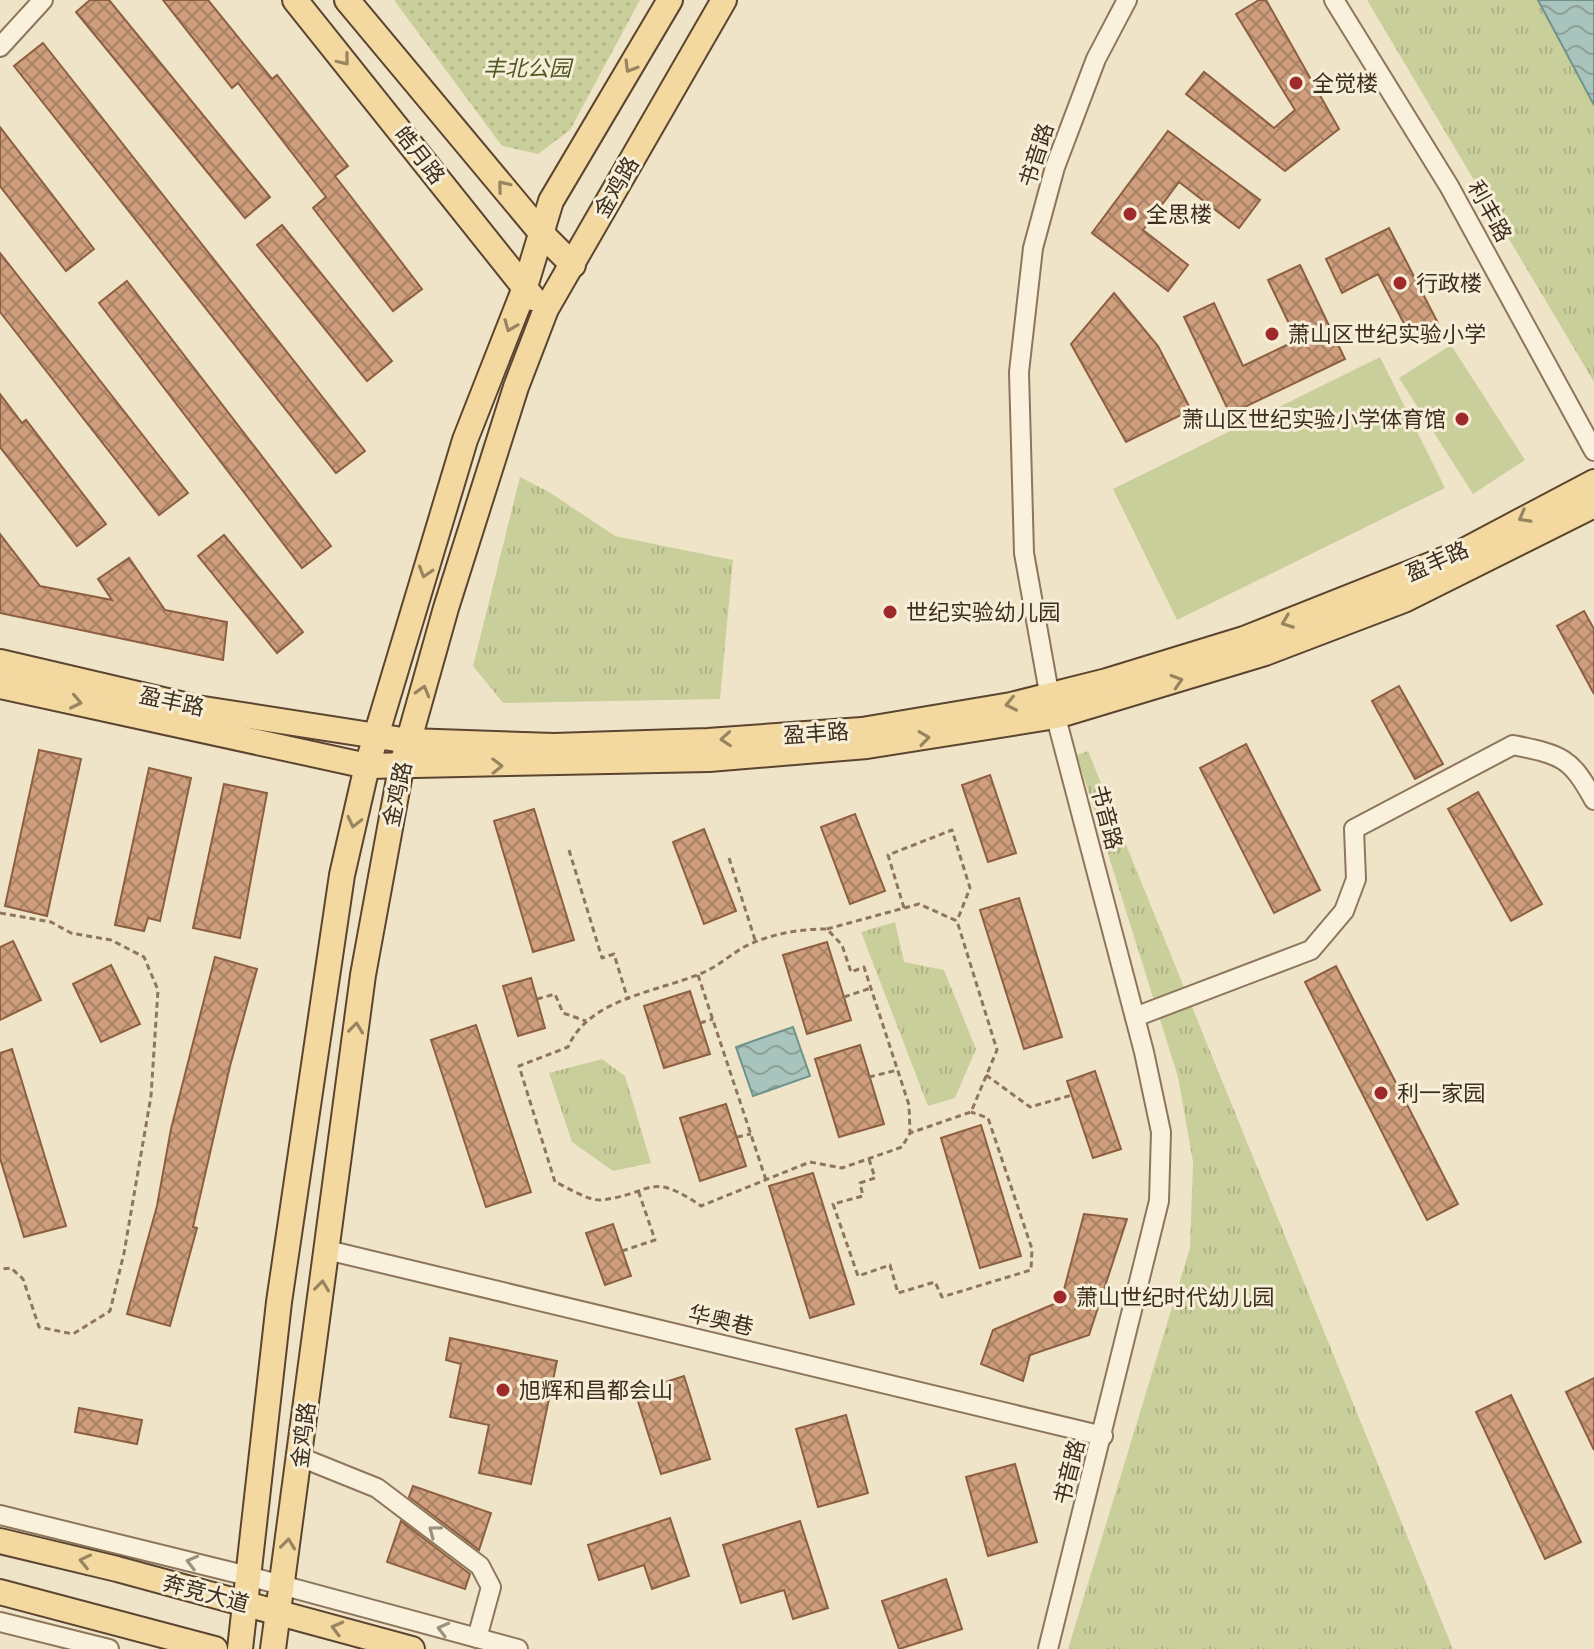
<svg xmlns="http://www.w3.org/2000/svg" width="1594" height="1649" font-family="Bitter,'Noto Sans SC',serif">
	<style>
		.grass { fill: url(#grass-tufts) }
		.park { fill: url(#park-dots) }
		.pitch { fill: #c9cf9b }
		.water { fill: url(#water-waves); stroke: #6f938a; stroke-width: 2 }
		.building { fill: url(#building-cross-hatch); stroke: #8d5f41; stroke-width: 2 }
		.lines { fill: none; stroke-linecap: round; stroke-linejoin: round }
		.minor-casing { stroke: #8d765c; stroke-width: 22 }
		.major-casing { stroke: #5b4430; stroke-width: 28 }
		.path { stroke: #8d765c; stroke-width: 3; stroke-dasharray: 6 4; stroke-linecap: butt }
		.minor { stroke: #faf1dc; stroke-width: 18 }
		.major { stroke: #f3d9a0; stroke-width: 24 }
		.oneway { stroke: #988460 }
		.oneway2 { stroke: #9c907e }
		.poi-dot { fill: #9e2a2b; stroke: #f7eed8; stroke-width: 3 }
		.labels { text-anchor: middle; stroke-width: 6; stroke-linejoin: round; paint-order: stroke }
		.park-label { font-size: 22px; font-style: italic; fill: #4d5a26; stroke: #f7eed8 }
		.poi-label { font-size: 22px; fill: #3d2e20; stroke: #f7eed8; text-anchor: start }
		.street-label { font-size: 22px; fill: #3d2e20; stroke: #f7eed8 }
	</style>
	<defs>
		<pattern id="grass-tufts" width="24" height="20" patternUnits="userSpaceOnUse" patternTransform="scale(2)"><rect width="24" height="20" fill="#c9cf9b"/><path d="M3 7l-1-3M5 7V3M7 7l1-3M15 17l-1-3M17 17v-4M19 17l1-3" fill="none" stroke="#aeb285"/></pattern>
		<pattern id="park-dots" width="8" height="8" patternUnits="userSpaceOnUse" patternTransform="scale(2)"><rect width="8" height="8" fill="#c9cf9b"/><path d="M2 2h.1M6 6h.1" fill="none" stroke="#aeb285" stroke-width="1.8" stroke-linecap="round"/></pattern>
		<pattern id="water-waves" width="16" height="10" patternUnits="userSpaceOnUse" patternTransform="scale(2)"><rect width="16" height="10" fill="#a9c4bc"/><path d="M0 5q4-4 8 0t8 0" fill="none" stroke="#8ba098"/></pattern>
		<pattern id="building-cross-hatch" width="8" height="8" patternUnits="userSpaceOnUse" patternTransform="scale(2)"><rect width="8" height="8" fill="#cf9f7d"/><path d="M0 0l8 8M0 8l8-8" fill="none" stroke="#a98266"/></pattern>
	</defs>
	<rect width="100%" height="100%" fill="#f0e4c8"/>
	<g class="grass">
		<polygon points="1367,0 1538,0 1594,105 1594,382"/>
		<polygon points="520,477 549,492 615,536 733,560 720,699 503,703 473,666"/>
		<polygon points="1088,751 1453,1649 1068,1649 1190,1248 1193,1162 1178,1077 1077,755"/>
		<polygon points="895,922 904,962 944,970 976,1049 955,1098 928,1106 861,932"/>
		<polygon points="602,1059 625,1076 651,1163 613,1171 572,1142 549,1073"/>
	</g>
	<polygon class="park" points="394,0 640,0 570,130 538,154 502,146"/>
	<g class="pitch">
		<polygon points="1451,345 1525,460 1473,494 1399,378"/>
		<polygon points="1380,357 1445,488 1177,620 1113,489"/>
	</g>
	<g class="water">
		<polygon points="1538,0 1594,0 1594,105"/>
		<polygon points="793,1027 810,1076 753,1096 736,1047"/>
	</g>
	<g class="building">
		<polygon points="90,0 109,0 270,197 245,218 76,12"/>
		<polygon points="163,0 208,0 272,79 277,75 348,166 335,176 422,289 393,311 313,208 326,197 238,83 232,88"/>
		<polygon points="1259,0 1266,0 1339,129 1285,171 1186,94 1204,72 1274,128 1295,110 1236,14"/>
		<polygon points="43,43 365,451 336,473 14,66"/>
		<polygon points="0,127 94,249 66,271 0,186"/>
		<polygon points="1168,131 1260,200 1239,228 1179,182 1143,230 1188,265 1168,291 1092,233"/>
		<polygon points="282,225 392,361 367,381 257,245"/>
		<polygon points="1389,228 1438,323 1411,337 1378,274 1342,293 1326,259"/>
		<polygon points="0,253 188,493 159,515 0,312"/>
		<polygon points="1300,265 1345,359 1230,414 1184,317 1214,303 1243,366 1297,340 1268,280"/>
		<polygon points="127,281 331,546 302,568 99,303"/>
		<polygon points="1114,293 1158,346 1191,410 1126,442 1071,344"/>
		<polygon points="0,394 22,423 26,420 106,524 77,546 0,447"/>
		<polygon points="0,534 40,586 112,600 98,579 129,558 165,610 227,622 223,660 0,613"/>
		<polygon points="224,535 303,632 277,653 198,556"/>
		<polygon points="1584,611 1594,629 1594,694 1557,626"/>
		<polygon points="1399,686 1443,764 1415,779 1372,701"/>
		<polygon points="1246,744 1320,890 1274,913 1200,768"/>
		<polygon points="39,750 81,759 47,916 5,906"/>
		<polygon points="149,768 191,778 160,921 148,918 144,931 115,925"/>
		<polygon points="990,775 1016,853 988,862 962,785"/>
		<polygon points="224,784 267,793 240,938 193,928"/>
		<polygon points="1478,792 1542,904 1511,921 1448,809"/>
		<polygon points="534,809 574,940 533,952 494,821"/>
		<polygon points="855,814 885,891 850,904 821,827"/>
		<polygon points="704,829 736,911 704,924 673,842"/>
		<polygon points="1019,898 1062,1037 1024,1049 980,910"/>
		<polygon points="13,941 41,1000 0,1020 0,947"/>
		<polygon points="827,942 851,1020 807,1034 783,955"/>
		<polygon points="215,957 257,969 230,1066 193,1227 197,1228 170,1326 127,1314 157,1206 171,1129"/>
		<polygon points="111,965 140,1024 101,1042 73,984"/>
		<polygon points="1336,966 1458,1204 1427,1220 1305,982"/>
		<polygon points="531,978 545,1028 518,1036 503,986"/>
		<polygon points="690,991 710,1054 664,1068 644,1006"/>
		<polygon points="476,1025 531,1192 486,1207 431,1040"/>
		<polygon points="860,1045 884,1124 839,1137 815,1059"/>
		<polygon points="12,1049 66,1226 24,1237 0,1158 0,1053"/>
		<polygon points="1095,1071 1121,1149 1093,1158 1067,1081"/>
		<polygon points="726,1104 746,1166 700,1181 680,1118"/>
		<polygon points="981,1125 1021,1256 980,1268 941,1138"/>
		<polygon points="813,1173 854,1304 810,1318 769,1186"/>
		<polygon points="1084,1214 1127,1219 1089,1335 1030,1355 1023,1381 981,1364 993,1330 1061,1301"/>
		<polygon points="613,1224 631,1276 605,1285 586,1233"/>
		<polygon points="450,1338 557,1361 531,1484 479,1473 489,1425 450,1417 461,1364 446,1360"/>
		<polygon points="684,1376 710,1459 661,1474 635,1392"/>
		<polygon points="1594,1378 1594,1450 1566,1392"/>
		<polygon points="1511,1395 1581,1542 1545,1559 1476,1412"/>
		<polygon points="79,1408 142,1420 137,1444 75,1432"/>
		<polygon points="846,1415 868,1493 818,1507 796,1429"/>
		<polygon points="1015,1464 1037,1542 988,1556 966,1477"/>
		<polygon points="413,1486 491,1513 479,1550 409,1497"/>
		<polygon points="670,1518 689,1576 652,1589 644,1565 599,1580 588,1545"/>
		<polygon points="401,1521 470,1574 465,1589 387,1562"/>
		<polygon points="800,1521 828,1608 793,1619 784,1590 741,1603 723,1545"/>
		<polygon points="946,1579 962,1629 899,1649 882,1601"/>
	</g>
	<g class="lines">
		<g class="minor-casing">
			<g id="minor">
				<polyline points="1334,0 1449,186 1594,451"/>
				<polyline points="0,47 43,0"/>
				<path d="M1135,1017l176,-67 33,-39 12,-32 -2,-50 159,-84c48,10 57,11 81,55"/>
				<polyline points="327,1250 1103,1436"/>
				<polyline points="300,1457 377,1488 480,1566 491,1587 477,1638"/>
				<polyline points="0,1515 248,1576 518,1649"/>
				<polyline points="0,1622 109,1649"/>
				<polyline points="1048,1649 1159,1201 1161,1132 1144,1052 1048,687 1024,553 1019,372 1033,248 1055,167 1096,59 1127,0"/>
			</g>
		</g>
		<g class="major-casing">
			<g id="major">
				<polyline points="295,0 533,298"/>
				<polyline points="347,0 543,235 573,265"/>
				<polyline points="0,662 197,708 409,741 554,746 708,741 862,730 1011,705 1107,681 1244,639 1458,554 1594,482"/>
				<polyline points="0,686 367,766 709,759 867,746 1056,716 1265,653 1404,600 1594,505"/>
				<polyline points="0,1541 117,1569 412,1649"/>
				<polyline points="0,1592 215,1649"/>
				<polyline points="240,1649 279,1302 342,875 367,766 465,440 524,290 551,201 670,0"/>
				<polyline points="273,1649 363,975 401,768 446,608 516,387 546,309 724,0"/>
			</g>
		</g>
		<g class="path">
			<polyline points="569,850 602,958 614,954 628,1000"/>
			<polyline points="729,858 756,943"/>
			<polyline points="904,908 888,855 952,830 970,888 957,921"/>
			<polyline points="0,913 51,922 71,933 111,940 144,957 158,990 151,1096 124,1253 110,1311 73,1334 39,1327 23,1279 11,1268 0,1269"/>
			<path d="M827,929l92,-25 38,17 40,129 -26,62 -61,21 -8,14 -60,21 -32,-6 -109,44c-52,-36 -48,-12 -100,-6 -13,1 -34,-13 -46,-18l-36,-116 49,-19c21,-49 90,-55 134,-74 15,-6 28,-18 42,-26 26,-13 54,-18 83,-18l15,16 9,27 13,-5 45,138 1,28"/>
			<polyline points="698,975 766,1180"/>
			<polyline points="844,997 871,988"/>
			<polyline points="537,999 555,994 563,1013 586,1021"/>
			<polyline points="700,1023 713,1019"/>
			<polyline points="986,1075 1030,1107 1072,1095"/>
			<polyline points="869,1077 898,1070"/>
			<polyline points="737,1137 751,1134"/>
			<polyline points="869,1159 875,1178 860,1183 863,1196 833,1204 858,1276 890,1265 898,1293 935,1282 942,1297 1031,1270 1032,1249 988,1118 971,1112"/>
			<polyline points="622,1251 655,1240 638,1190"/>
		</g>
		<use href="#minor" class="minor"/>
		<use href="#major" class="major"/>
	</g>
	<defs><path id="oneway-chevron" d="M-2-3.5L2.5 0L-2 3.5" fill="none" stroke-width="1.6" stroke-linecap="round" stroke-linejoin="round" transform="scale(2)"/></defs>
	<g class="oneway">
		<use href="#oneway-chevron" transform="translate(344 60) rotate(51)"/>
		<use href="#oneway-chevron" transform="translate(630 67) rotate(121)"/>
		<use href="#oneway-chevron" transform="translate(503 186) rotate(-129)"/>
		<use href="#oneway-chevron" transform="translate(510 326) rotate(112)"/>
		<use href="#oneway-chevron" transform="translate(1524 517) rotate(151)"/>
		<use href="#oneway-chevron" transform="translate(425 572) rotate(107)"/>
		<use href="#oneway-chevron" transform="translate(1287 622) rotate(159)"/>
		<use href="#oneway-chevron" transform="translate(1177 681) rotate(-17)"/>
		<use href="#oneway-chevron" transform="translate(423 691) rotate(-74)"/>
		<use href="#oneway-chevron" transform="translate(76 702) rotate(12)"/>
		<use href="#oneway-chevron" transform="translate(1011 704) rotate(168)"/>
		<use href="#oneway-chevron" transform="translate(924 738) rotate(-8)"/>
		<use href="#oneway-chevron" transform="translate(726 739) rotate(176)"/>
		<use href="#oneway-chevron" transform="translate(497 766) rotate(-1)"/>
		<use href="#oneway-chevron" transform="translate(354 822) rotate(103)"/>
		<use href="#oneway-chevron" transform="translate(356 1028) rotate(-83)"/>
		<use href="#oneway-chevron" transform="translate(322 1286) rotate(-83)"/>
		<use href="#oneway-chevron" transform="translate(288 1544) rotate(-83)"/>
		<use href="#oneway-chevron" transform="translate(85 1561) rotate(-167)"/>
		<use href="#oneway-chevron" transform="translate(337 1628) rotate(-165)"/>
	</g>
	<g class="oneway2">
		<use href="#oneway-chevron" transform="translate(434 1531) rotate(-143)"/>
		<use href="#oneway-chevron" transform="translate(192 1562) rotate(-166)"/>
		<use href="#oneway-chevron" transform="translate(443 1629) rotate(-165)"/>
	</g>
	<g class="poi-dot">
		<circle cx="1296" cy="83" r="8"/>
		<circle cx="1130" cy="214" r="8"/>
		<circle cx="1400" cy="283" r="8"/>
		<circle cx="1272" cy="334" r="8"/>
		<circle cx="1462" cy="419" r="8"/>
		<circle cx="890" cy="612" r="8"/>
		<circle cx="1381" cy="1093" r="8"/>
		<circle cx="1060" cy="1297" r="8"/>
		<circle cx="503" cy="1390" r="8"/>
	</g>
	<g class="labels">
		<g class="park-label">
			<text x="527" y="76">丰北公园</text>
		</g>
		<g class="poi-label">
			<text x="1312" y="91">全觉楼</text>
			<text x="1146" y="222">全思楼</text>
			<text x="1416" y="291">行政楼</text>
			<text x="1288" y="342">萧山区世纪实验小学</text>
			<text x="1446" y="427" text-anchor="end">萧山区世纪实验小学体育馆</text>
			<text x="906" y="620">世纪实验幼儿园</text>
			<text x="1397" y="1101">利一家园</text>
			<text x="1076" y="1305">萧山世纪时代幼儿园</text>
			<text x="519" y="1398">旭辉和昌都会山</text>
		</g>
		<g class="street-label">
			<text transform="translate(420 155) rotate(52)" y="8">皓月路</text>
			<text transform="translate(1036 155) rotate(-72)" y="8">书音路</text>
			<text transform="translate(616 187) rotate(-60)" y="8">金鸡路</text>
			<text transform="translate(1490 211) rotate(61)" y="8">利丰路</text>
			<text transform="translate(1437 561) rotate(-24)" y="8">盈丰路</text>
			<text transform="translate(172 701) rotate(12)" y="8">盈丰路</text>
			<text transform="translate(816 733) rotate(-4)" y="8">盈丰路</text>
			<text transform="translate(397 794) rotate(-78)" y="8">金鸡路</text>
			<text transform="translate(1107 817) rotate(75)" y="8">书音路</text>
			<text transform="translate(721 1320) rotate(13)" y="8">华奥巷</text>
			<text transform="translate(303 1435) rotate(-83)" y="8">金鸡路</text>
			<text transform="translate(1069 1472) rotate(-76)" y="8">书音路</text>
			<text transform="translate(206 1593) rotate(15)" y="8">奔竞大道</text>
		</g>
	</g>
</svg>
